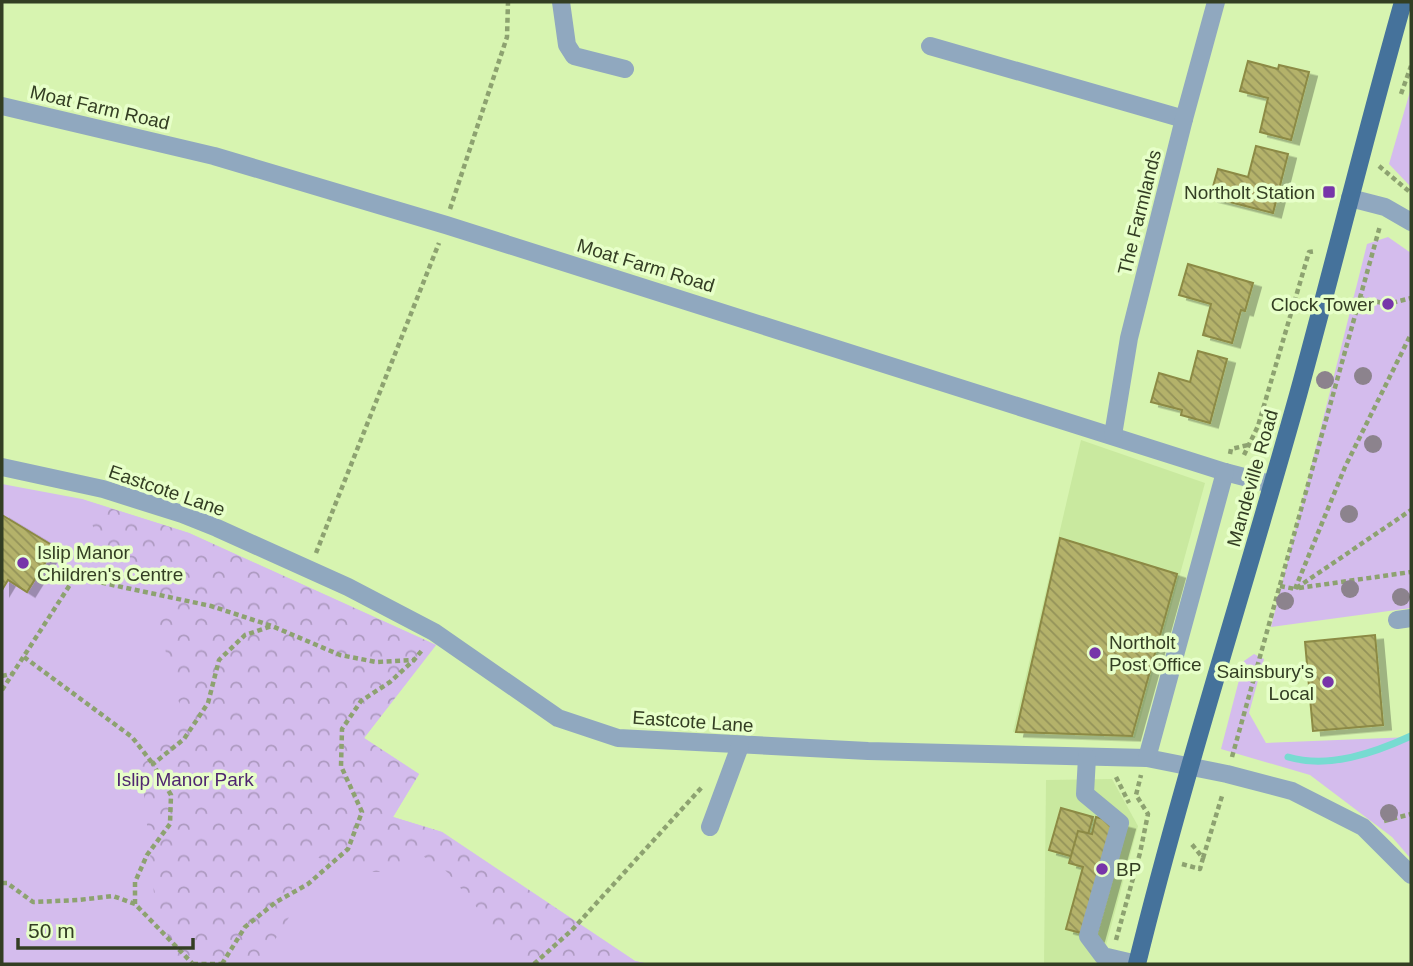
<svg xmlns="http://www.w3.org/2000/svg" width="1413" height="966" font-family="Helvetica,sans-serif">
	<style>
		.built { fill: #c9e99f }
		.green { fill: #d4bced }
		.forest { fill: url(#forest-crowns) }
		.lines { fill: none; stroke-linecap: round; stroke-linejoin: round }
		.stream { stroke: #77dbd1; stroke-width: 7 }
		.building { fill: url(#building-back-hatch); stroke: #8c8a44; stroke-width: 2; filter: url(#shadow) }
		.path { stroke: #8da270; stroke-width: 4.5; stroke-dasharray: 5 3.5; stroke-linecap: butt }
		.minor { stroke: #90a8bf; stroke-width: 18 }
		.major { stroke: #45729b; stroke-width: 18 }
		.tree { fill: #8c838d }
		.poi-dot { fill: #7735a9; stroke: #e7ffc9; stroke-width: 2.5 }
		.labels { text-anchor: middle; stroke-width: 7; stroke-linejoin: round; paint-order: stroke }
		.street-label { font-size: 19px; fill: #333e23; stroke: #e7ffc9 }
		.poi-label { font-size: 19px; fill: #333e23; stroke: #e7ffc9; text-anchor: end }
		.park-label { font-size: 19px; fill: #4f2670; stroke: #e7ffc9 }
	</style>
	<defs>
		<pattern id="forest-crowns" width="20" height="18" patternUnits="userSpaceOnUse" patternTransform="scale(1.75)"><rect width="20" height="18" fill="#d4bced"/><path d="M2 6a3 3 0 1 1 6 0M12 15a3 3 0 1 1 6 0" fill="none" stroke="#ad9ac0"/></pattern>
		<pattern id="building-back-hatch" width="6" height="6" patternUnits="userSpaceOnUse" patternTransform="scale(1.75)"><rect width="6" height="6" fill="#b4b26b"/><path d="M-1 5l2 2M0 0l6 6M5-1l2 2" fill="none" stroke="#939258"/></pattern>
		<filter id="shadow"><feDropShadow dx="8" dy="4.5" stdDeviation="0" flood-color="#0004"/></filter>
	</defs>
	<rect width="100%" height="100%" fill="#d7f4b0"/>
	<g class="built">
		<polygon points="1081,440 1205,483 1135,738 1013,732"/>
		<polygon points="1112,779 1138,826 1101,964 1044,964 1046,780"/>
	</g>
	<g class="green">
		<polygon points="1411,88 1411,187 1389,164"/>
		<polygon points="1388,237 1411,253 1411,608 1271,627 1367,244"/>
		<polygon points="2,484 82,499 189,533 436,645 364,738 419,774 393,817 442,832 635,961 649,964 2,964"/>
		<polygon points="1254,654 1264,659 1249,713 1266,743 1411,737 1411,859 1392,837 1310,775 1221,749 1244,661"/>
	</g>
	<polygon class="forest" points="81,499 189,533 436,645 364,738 419,774 393,817 442,832 635,961 649,964 511,964 490,923 446,871 412,849 396,872 348,872 309,853 291,869 293,911 266,954 269,964 179,964 155,903 141,766 186,720 175,692 149,579 108,561"/>
	<g class="lines">
		<path class="stream" d="M1288,757c41,12 86,-4 123,-21"/>
	</g>
	<g class="building">
		<polygon points="1248,61 1278,69 1279,65 1309,72 1291,140 1260,132 1268,98 1240,91"/>
		<polygon points="1256,146 1288,154 1273,213 1210,197 1218,169 1248,177"/>
		<polygon points="1188,264 1253,283 1245,311 1241,310 1232,343 1203,335 1211,304 1179,295"/>
		<polygon points="1198,351 1227,359 1210,423 1181,415 1182,410 1151,402 1159,373 1190,382"/>
		<polygon points="2,515 55,547 27,592 8,580 2,590"/>
		<polygon points="1060,538 1177,574 1132,736 1016,732"/>
		<polygon points="1375,635 1383,725 1313,731 1305,642"/>
		<polygon points="1061,808 1093,817 1081,859 1049,850"/>
		<polygon points="1096,817 1127,825 1096,937 1066,929 1083,867 1069,863 1078,831 1092,834"/>
	</g>
	<g class="lines">
		<g class="path">
			<polyline points="1401,94 1411,66"/>
			<polyline points="1379,166 1411,193"/>
			<polyline points="450,209 507,37 508,2"/>
			<polyline points="1359,298 1388,304 1411,298"/>
			<polyline points="1230,454 1231,449 1248,445"/>
			<polyline points="1244,455 1258,426 1309,252 1316,251"/>
			<polyline points="316,553 439,243"/>
			<polyline points="1280,586 1295,589 1411,510"/>
			<polyline points="1299,588 1411,572"/>
			<polyline points="1295,589 1345,467 1411,334"/>
			<polyline points="24,657 132,737 153,764"/>
			<polyline points="2,676 11,674"/>
			<polyline points="2,690 75,577 211,606 272,626 340,655 376,662 414,660"/>
			<polyline points="1232,757 1380,226"/>
			<polyline points="1116,777 1129,803"/>
			<polyline points="1384,821 1411,814"/>
			<polyline points="1203,858 1222,796"/>
			<polyline points="1182,864 1200,869 1203,858 1190,842"/>
			<polyline points="2,883 7,883 33,902 78,900 113,896 135,904 192,963"/>
			<polyline points="135,904 135,882 147,855 170,824 171,795 153,764 184,739 208,703 219,660 245,635 272,626"/>
			<polyline points="1116,940 1140,853 1148,814 1136,795 1141,775"/>
			<polyline points="193,964 224,964"/>
			<polyline points="222,964 245,927 276,902 308,884 348,849 362,812 341,766 342,729 361,701 390,682 414,660 423,649"/>
			<polyline points="534,964 572,930 702,787"/>
		</g>
		<g class="minor">
			<polyline points="561,2 567,45 574,56 625,69"/>
			<polyline points="930,46 1184,119"/>
			<polyline points="2,106 214,156 446,225 1225,472 1271,484"/>
			<polyline points="1350,198 1385,207 1411,222"/>
			<polyline points="1113,435 1129,338 1184,119 1216,2"/>
			<polyline points="2,467 103,489 182,514 217,528 348,587 434,632 558,718 618,738 868,751 1147,758 1227,774 1292,791 1363,827 1411,875"/>
			<polyline points="1397,620 1411,618"/>
			<polyline points="1087,757 1085,794 1120,823 1088,936 1103,956 1137,964"/>
			<polyline points="1147,758 1225,472"/>
			<polyline points="710,827 740,746"/>
		</g>
		<path class="major" d="M1137,964c47,-191 108,-379 161,-569 36,-131 68,-263 105,-393"/>
	</g>
	<g class="tree">
		<circle cx="1363" cy="376" r="9"/>
		<circle cx="1325" cy="380" r="9"/>
		<circle cx="1373" cy="444" r="9"/>
		<circle cx="1349" cy="514" r="9"/>
		<circle cx="1350" cy="589" r="9"/>
		<circle cx="1401" cy="597" r="9"/>
		<circle cx="1285" cy="601" r="9"/>
		<circle cx="1389" cy="813" r="9"/>
	</g>
	<g class="poi-dot">
		<rect x="1322" y="185" width="14" height="14" rx="3.5"/>
		<circle cx="1388" cy="304" r="7"/>
		<circle cx="23" cy="563" r="7"/>
		<circle cx="1095" cy="653" r="7"/>
		<circle cx="1328" cy="682" r="7"/>
		<circle cx="1102" cy="869" r="7"/>
	</g>
	<g class="labels">
		<g class="street-label">
			<text transform="translate(100 107) rotate(13)" y="7">Moat Farm Road</text>
			<text transform="translate(1139 212) rotate(-76)" y="7">The Farmlands</text>
			<text transform="translate(646 265) rotate(17)" y="7">Moat Farm Road</text>
			<text transform="translate(1252 478) rotate(-74)" y="7">Mandeville Road</text>
			<text transform="translate(167 490) rotate(19)" y="7">Eastcote Lane</text>
			<text transform="translate(693 721) rotate(4)" y="7">Eastcote Lane</text>
		</g>
		<g class="poi-label">
			<text x="1315" y="199">Northolt Station</text>
			<text x="1374" y="311">Clock Tower</text>
			<text x="37" y="559" text-anchor="start">Islip Manor<tspan x="37" dy="22">Children's Centre</tspan></text>
			<text x="1109" y="649" text-anchor="start">Northolt<tspan x="1109" dy="22">Post Office</tspan></text>
			<text x="1314" y="678">Sainsbury's<tspan x="1314" dy="22">Local</tspan></text>
			<text x="1116" y="876" text-anchor="start">BP</text>
		</g>
		<g class="park-label">
			<text x="185" y="786">Islip Manor Park</text>
		</g>
	</g>
	<rect width="1413" height="966" fill="none" stroke="#333e23" stroke-width="7"/>
	<path d="M18 938v10h175v-10" fill="none" stroke="#333e23" stroke-width="3.5"/>
	<text x="28" y="938" font-size="21" fill="#333e23" stroke="#e7ffc9" stroke-width="5" paint-order="stroke">50 m</text>
</svg>
